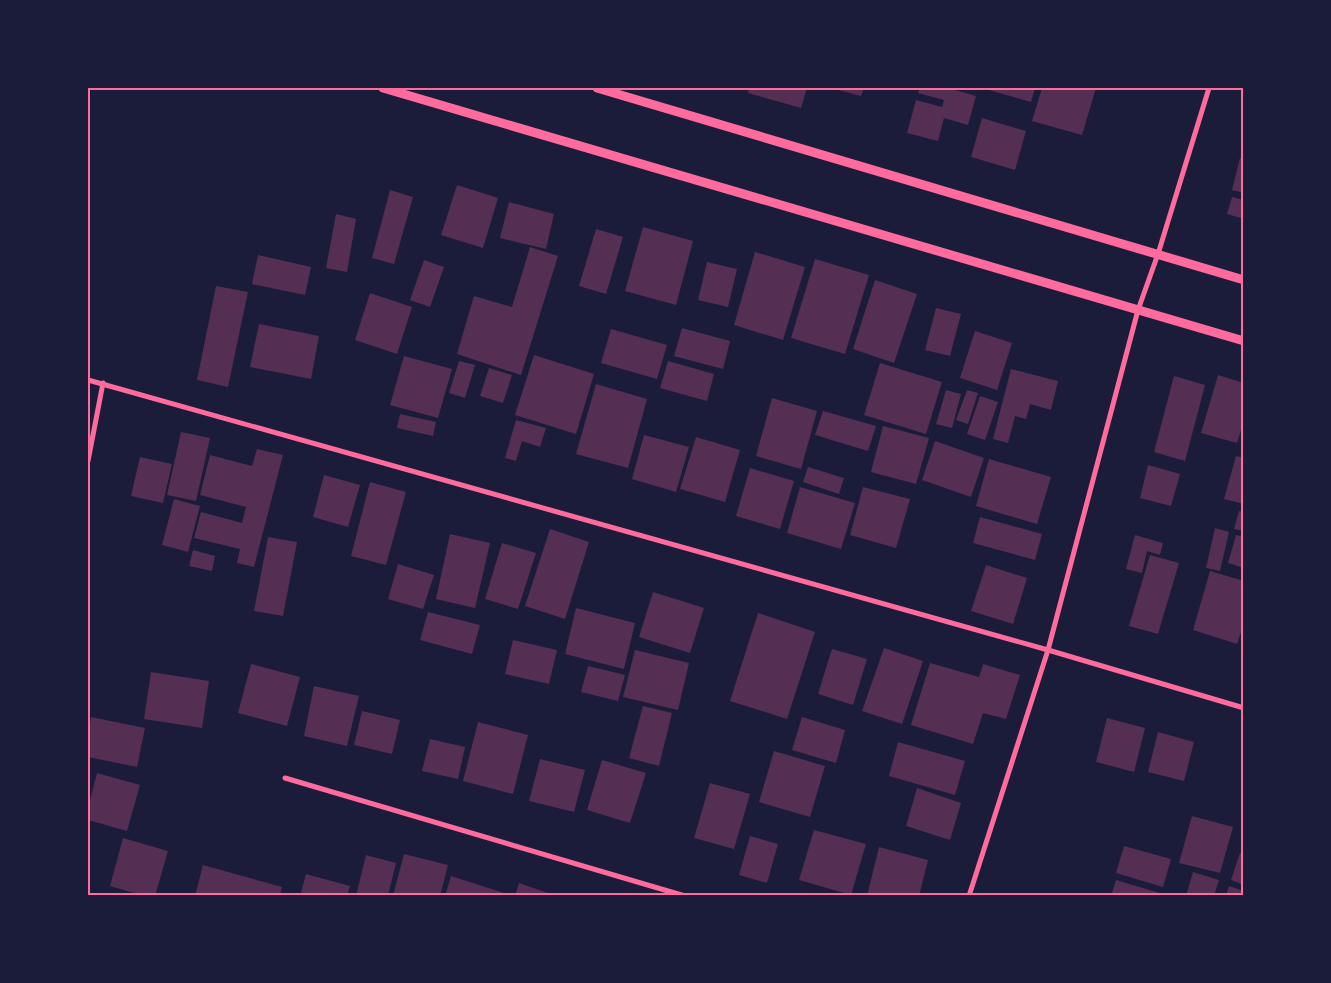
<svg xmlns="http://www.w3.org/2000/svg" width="1331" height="983" font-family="'Open Sans',sans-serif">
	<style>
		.building { fill: #542f53 }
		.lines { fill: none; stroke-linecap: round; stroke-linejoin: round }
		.minor { stroke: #ff6b9d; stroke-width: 5 }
		.tertiary { stroke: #ff6b9d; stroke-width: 9 }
		.neatline { fill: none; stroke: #ff6b9d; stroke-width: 2 }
	</style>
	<rect width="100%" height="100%" fill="#1b1b3a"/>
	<g class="building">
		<polygon points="749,88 807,88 801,108 748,93"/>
		<polygon points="831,88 864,88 861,96"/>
		<polygon points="920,88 956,88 955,90 976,96 968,125 944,118 938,141 907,133 916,100 942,107 944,100 918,93"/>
		<polygon points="982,88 1035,88 1031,102"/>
		<polygon points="1042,88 1096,88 1082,135 1032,121"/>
		<polygon points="982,118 1026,131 1015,170 971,157"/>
		<polygon points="1240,158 1244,159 1244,193 1232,190"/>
		<polygon points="457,185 498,198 483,248 441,235"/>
		<polygon points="390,190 413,197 394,264 372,258"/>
		<polygon points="1232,197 1244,200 1244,219 1227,214"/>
		<polygon points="509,202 554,214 546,249 500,238"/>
		<polygon points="336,214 356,219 347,272 326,268"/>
		<polygon points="643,227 693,241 676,305 625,291"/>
		<polygon points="596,229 623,237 606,294 579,286"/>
		<polygon points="530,247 558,256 521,375 457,354 474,296 512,307"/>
		<polygon points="755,252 805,267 783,340 734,325"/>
		<polygon points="258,255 311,267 305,295 252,284"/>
		<polygon points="815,259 869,275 845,354 791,338"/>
		<polygon points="424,260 444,267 430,307 410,300"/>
		<polygon points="707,262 737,269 728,307 698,300"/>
		<polygon points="875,280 917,294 894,363 853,349"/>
		<polygon points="216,286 248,292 228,387 197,380"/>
		<polygon points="370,293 412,307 397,354 355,340"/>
		<polygon points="936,308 961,314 950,356 925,350"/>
		<polygon points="259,324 319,336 311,379 250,367"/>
		<polygon points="682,328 730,341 723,369 674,356"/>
		<polygon points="611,329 667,345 657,379 601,363"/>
		<polygon points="975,331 1012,343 997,390 960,378"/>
		<polygon points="534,355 594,374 576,434 515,415"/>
		<polygon points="404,356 452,369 438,418 390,405"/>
		<polygon points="459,361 475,365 465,398 449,393"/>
		<polygon points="668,361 714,374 707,401 660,388"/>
		<polygon points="880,363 942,382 926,434 864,415"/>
		<polygon points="489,368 512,375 503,403 480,396"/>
		<polygon points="1011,369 1058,381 1051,410 1030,404 1026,419 1015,416 1008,443 993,439"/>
		<polygon points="1218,375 1244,383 1244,420 1237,443 1201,433"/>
		<polygon points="1174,376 1205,385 1185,461 1154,452"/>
		<polygon points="596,384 647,399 628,468 576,454"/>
		<polygon points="946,390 961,394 952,428 936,424"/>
		<polygon points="967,390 978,393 968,424 956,420"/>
		<polygon points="980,396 998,402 985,440 967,434"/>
		<polygon points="772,398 817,411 801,469 756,456"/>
		<polygon points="823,411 876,426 868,451 815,435"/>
		<polygon points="400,414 436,422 433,436 397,428"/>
		<polygon points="516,420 546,428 540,447 522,441 516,461 505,458"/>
		<polygon points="883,426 929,438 916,484 871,472"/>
		<polygon points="181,432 210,438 196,501 167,495"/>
		<polygon points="644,435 689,447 676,492 632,479"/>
		<polygon points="696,437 740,450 725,502 680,489"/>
		<polygon points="935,441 984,458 971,497 922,480"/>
		<polygon points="257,449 283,455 254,567 237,563 240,549 194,538 201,512 242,523 246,507 200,495 210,455 252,466"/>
		<polygon points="1236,456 1244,458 1244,504 1224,499"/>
		<polygon points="140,457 172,464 163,503 131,496"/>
		<polygon points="989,459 1051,477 1037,524 976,506"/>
		<polygon points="1148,465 1180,474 1171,506 1140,498"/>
		<polygon points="808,467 844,478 839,494 803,482"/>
		<polygon points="750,468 794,481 780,529 736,516"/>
		<polygon points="324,475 360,485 348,527 313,517"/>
		<polygon points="370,482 406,492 386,565 351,556"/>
		<polygon points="800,487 855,503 841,549 787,533"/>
		<polygon points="863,487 910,499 896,548 850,535"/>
		<polygon points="174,499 200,506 188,552 162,545"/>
		<polygon points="1239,511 1244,512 1244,531 1234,529"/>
		<polygon points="980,517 1042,534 1035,560 973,543"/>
		<polygon points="1215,528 1229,532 1220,571 1206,568"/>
		<polygon points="550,529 589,542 565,619 525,606"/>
		<polygon points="450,534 490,543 475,608 436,599"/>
		<polygon points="1135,535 1163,543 1160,555 1147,551 1142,573 1126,569"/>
		<polygon points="1236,535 1244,537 1244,568 1228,563"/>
		<polygon points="268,537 297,542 283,616 254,611"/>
		<polygon points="502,543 536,553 518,609 485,599"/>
		<polygon points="193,550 215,556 212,571 189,566"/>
		<polygon points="1150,555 1179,563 1158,634 1129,626"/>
		<polygon points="398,564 434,575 423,609 388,599"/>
		<polygon points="986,565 1027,578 1013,624 971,611"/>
		<polygon points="1210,571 1244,581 1244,623 1237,644 1193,630"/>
		<polygon points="653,592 704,608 690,653 639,637"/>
		<polygon points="576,608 635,623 624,669 565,654"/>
		<polygon points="428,612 480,625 472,654 420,640"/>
		<polygon points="758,613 815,632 787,719 730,701"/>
		<polygon points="513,640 557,650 549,684 505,674"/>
		<polygon points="884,648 923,661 902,724 862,711"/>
		<polygon points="832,649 867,659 853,705 818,694"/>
		<polygon points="635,650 689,663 678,710 623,697"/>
		<polygon points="930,663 979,677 983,664 1020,675 1006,719 983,713 973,744 911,725"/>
		<polygon points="251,664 300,677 287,726 238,713"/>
		<polygon points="588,666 625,675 618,701 581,692"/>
		<polygon points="151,672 209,681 202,728 144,719"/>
		<polygon points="314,686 359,696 347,746 304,736"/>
		<polygon points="643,706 672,713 659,766 629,758"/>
		<polygon points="362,711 400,720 392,754 354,745"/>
		<polygon points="91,717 145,728 137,767 88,757 88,735"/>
		<polygon points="802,717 845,730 836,763 792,750"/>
		<polygon points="1107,718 1145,728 1134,772 1096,762"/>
		<polygon points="478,722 528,735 513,794 463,781"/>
		<polygon points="1158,732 1194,742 1184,781 1148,772"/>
		<polygon points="430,739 465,747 458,779 422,771"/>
		<polygon points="898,742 965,761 955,795 889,776"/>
		<polygon points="774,751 825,766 810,817 759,802"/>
		<polygon points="540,759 585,770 574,812 529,801"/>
		<polygon points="602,760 646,773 630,823 587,810"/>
		<polygon points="97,773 140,785 127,831 88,820 88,808"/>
		<polygon points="710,783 750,794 734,849 694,838"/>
		<polygon points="917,788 961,803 950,840 906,826"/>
		<polygon points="1192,816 1233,827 1220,873 1179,863"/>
		<polygon points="814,830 866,844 851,895 799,880"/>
		<polygon points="750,836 778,844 767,883 739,875"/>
		<polygon points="123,838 168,851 155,896 144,896 110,886"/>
		<polygon points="1124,846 1171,859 1163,887 1116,873"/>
		<polygon points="879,847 928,860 919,896 867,896"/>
		<polygon points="1240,853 1244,854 1244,885 1231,880"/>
		<polygon points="404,854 448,865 440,896 393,896"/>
		<polygon points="366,855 396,863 388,896 356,896"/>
		<polygon points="203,865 282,887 280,896 195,896"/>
		<polygon points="1193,872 1219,880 1214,896 1186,896"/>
		<polygon points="306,874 350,886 347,896 300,896"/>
		<polygon points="451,876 504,893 503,896 445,896"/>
		<polygon points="1116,880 1163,894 1162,896 1111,896"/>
		<polygon points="519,883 554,895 554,896 515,896"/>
		<polygon points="1229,886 1244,891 1244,896 1226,896"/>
	</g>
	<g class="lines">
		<g class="minor">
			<polyline points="88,380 1048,650 1244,708"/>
			<polyline points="88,461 103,383"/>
			<polyline points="285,778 685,896"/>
			<polyline points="969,896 1048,650 1138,310 1158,254 1209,88"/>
		</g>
		<g class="tertiary">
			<polyline points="383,88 1244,341"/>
			<polyline points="597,88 1244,280"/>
		</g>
	</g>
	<rect width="1331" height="983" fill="none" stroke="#1b1b3a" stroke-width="178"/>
	<rect x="89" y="89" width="1153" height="805" class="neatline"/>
</svg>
